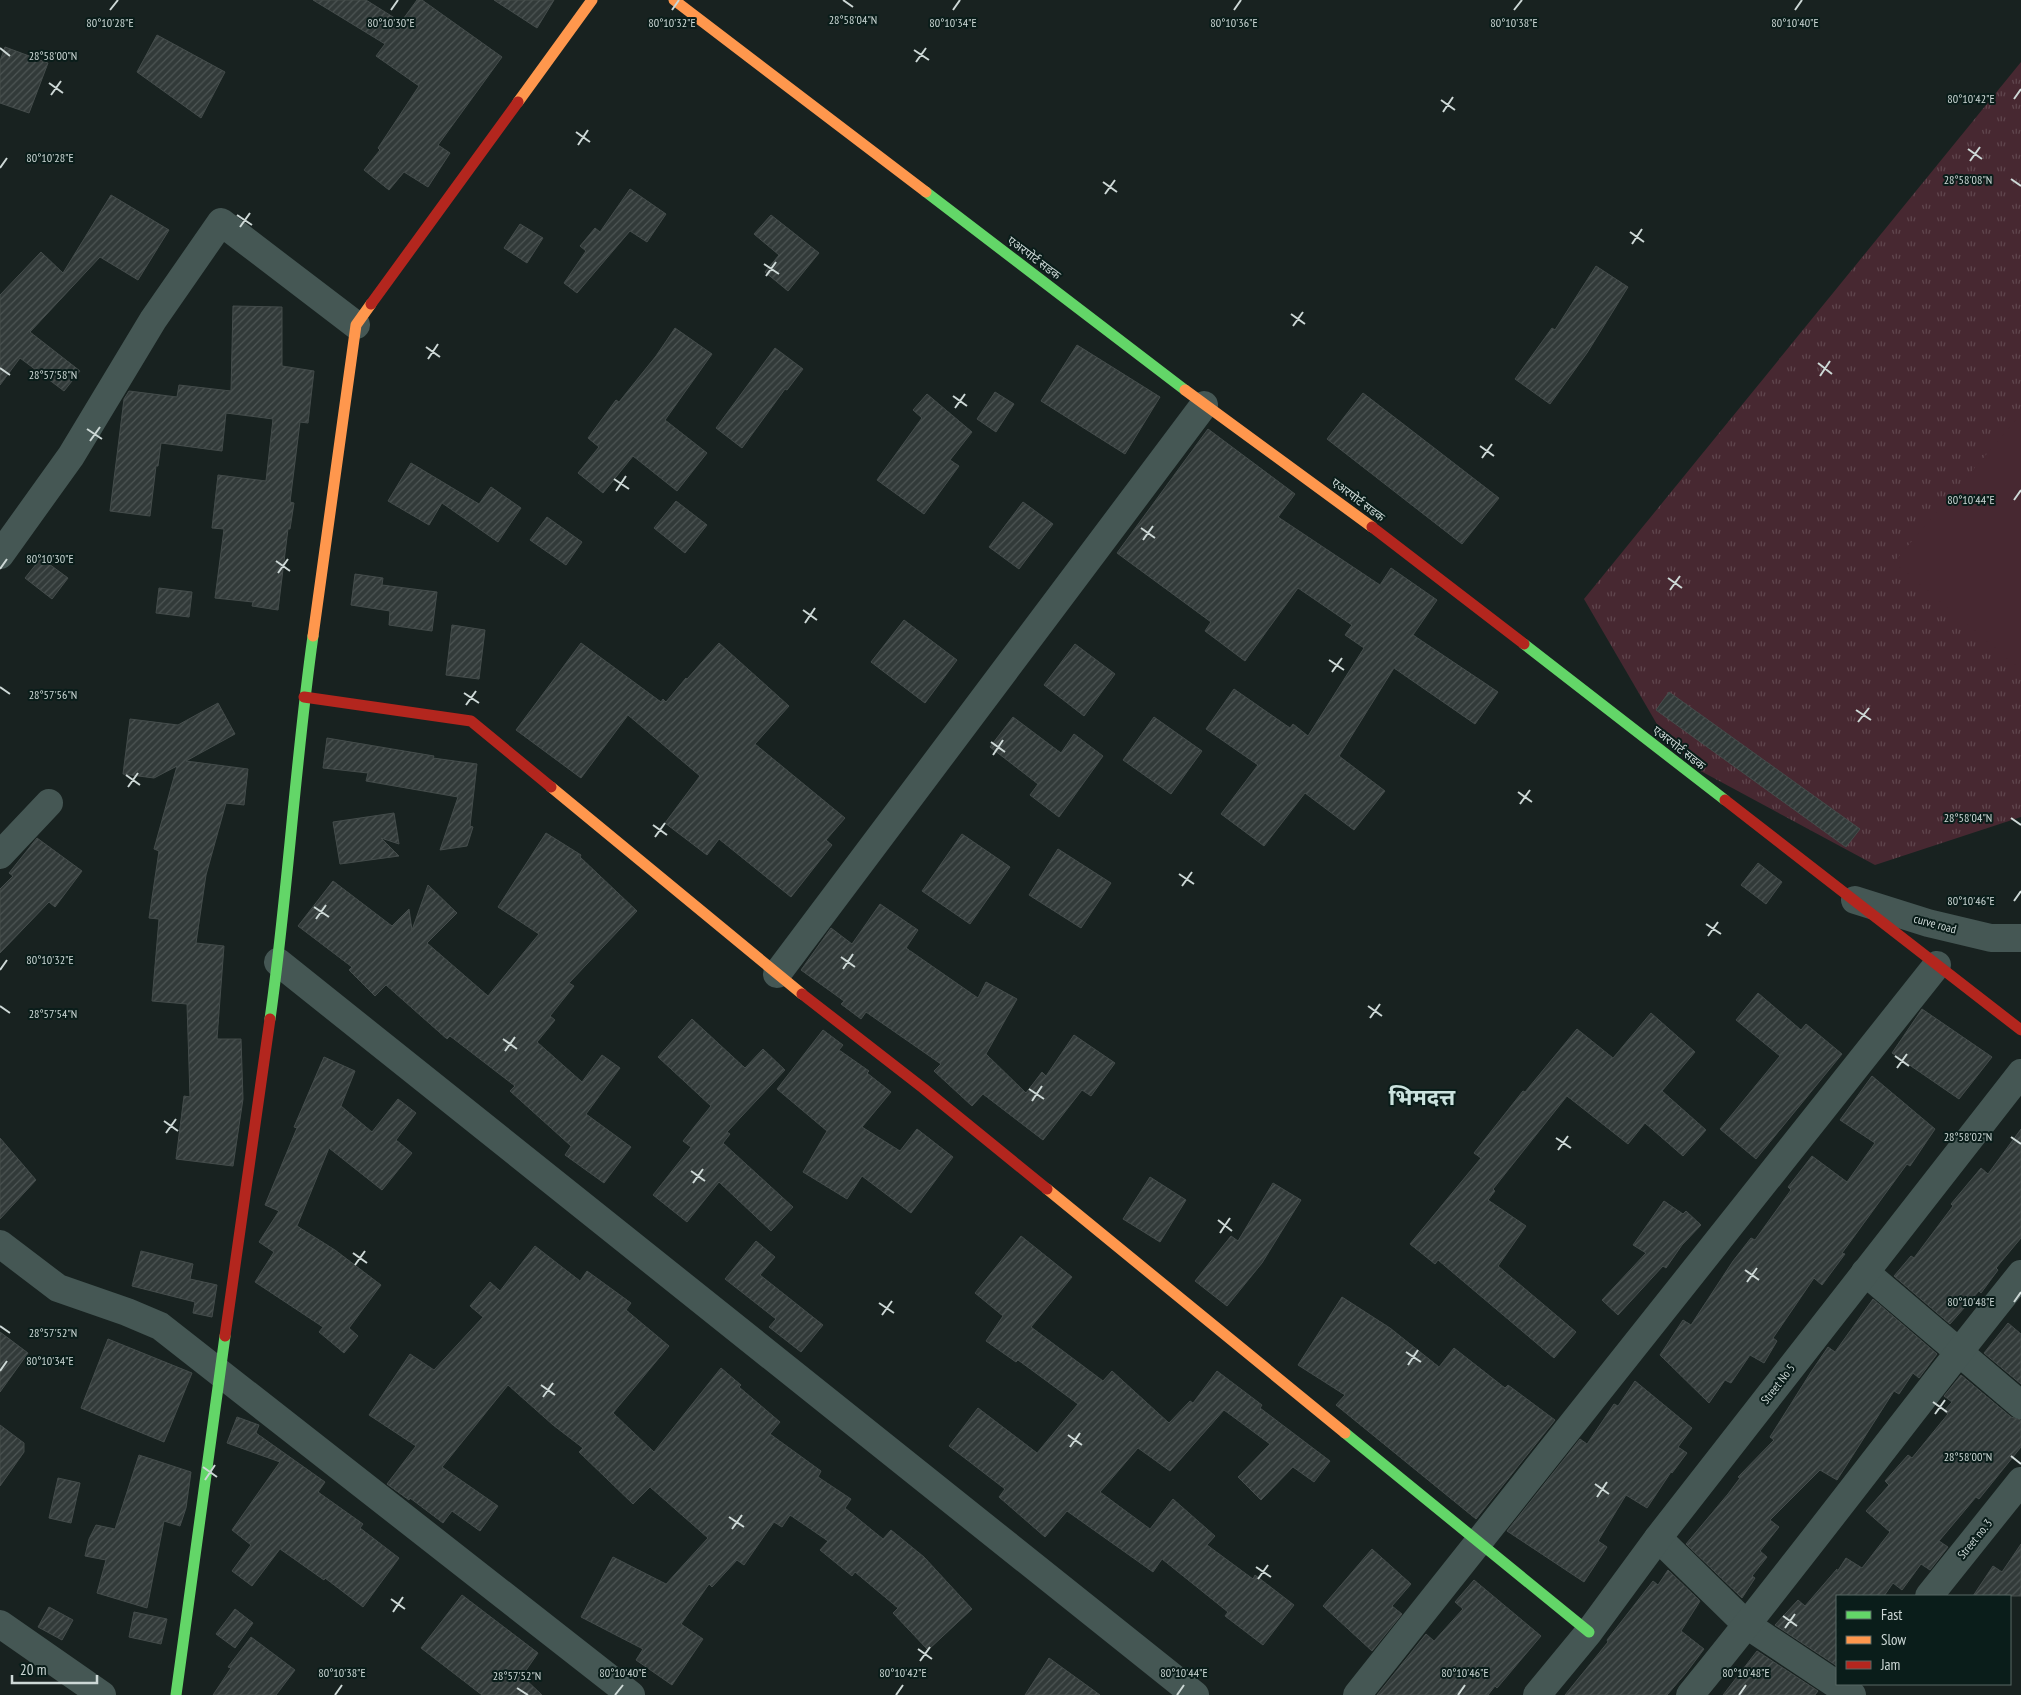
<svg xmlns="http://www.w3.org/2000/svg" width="2021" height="1695" font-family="'PT Sans Narrow','Noto Sans Devanagari',sans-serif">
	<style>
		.grass { fill: url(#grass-tufts) }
		.garden { fill: #472831 }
		.building { fill: url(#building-hatch); stroke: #444c4b }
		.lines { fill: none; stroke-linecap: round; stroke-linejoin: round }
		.street { stroke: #455754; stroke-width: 28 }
		.fast { stroke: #63d668; stroke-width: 11 }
		.slow { stroke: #ff974d; stroke-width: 11 }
		.jam { stroke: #b3261e; stroke-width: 11 }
		.ticks { fill: none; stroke: #cdd8d6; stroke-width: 2 }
		.labels { text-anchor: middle; stroke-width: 4; stroke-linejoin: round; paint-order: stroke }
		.street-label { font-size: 12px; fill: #cdd8d6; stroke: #0a1d1a }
		.town-label { font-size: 22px; font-weight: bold; fill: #cbe2de; stroke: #0a1d1a }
		.ticks-label { font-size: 12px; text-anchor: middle; fill: #cdd8d6; stroke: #0a1d1a; stroke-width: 4; stroke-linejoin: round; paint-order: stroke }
	</style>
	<defs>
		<pattern id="grass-tufts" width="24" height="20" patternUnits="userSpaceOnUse" patternTransform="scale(1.25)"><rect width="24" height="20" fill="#472831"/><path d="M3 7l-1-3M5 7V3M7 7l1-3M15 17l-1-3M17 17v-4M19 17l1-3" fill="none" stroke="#60464e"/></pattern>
		<pattern id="building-hatch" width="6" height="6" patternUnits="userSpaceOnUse" patternTransform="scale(1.25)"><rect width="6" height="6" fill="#323a39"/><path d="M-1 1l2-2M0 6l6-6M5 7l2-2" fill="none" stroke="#4e5655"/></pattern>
	</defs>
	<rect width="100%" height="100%" fill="#182220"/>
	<polygon class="grass" points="2021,62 2021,817 1875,865 1697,769 1665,738 1584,599"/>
	<polygon class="garden" points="2021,414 2021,670 1894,562"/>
	<g class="building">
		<polygon points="313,0 366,0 401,22 417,0 422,0 502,57 438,145 450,153 428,187 404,172 389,190 364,170 380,150 378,148 419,86 376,56 385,44"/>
		<polygon points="494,0 554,0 537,28"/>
		<polygon points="157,35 225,72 201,118 137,72"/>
		<polygon points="5,47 48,63 29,113 0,103 0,61"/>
		<polygon points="630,189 666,214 647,242 630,231 577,293 564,283 586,251 580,246 595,228 600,232"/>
		<polygon points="111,195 169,230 138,280 100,257 30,332 80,371 64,391 20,358 0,385 0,295 41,252 63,273"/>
		<polygon points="771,215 819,253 788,291 765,272 779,255 754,234"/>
		<polygon points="520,224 543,238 527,263 504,248"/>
		<polygon points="1596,266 1628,287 1587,353 1550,404 1515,379 1552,328 1555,330"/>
		<polygon points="233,306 282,307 282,366 314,371 308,423 300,422 290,502 294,503 290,529 288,529 278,610 252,606 253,602 215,598 224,529 212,528 218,475 266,481 273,419 226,413 222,451 161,443 158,466 156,466 150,516 110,511 124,399 129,391 177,397 179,385 231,391"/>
		<polygon points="675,328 712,354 665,420 707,453 677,491 633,456 603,493 578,473 599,447 588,438 616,400 619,402 656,356"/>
		<polygon points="1077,345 1160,397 1125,454 1041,401"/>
		<polygon points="775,348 803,369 787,390 785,389 742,448 716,428"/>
		<polygon points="995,392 1014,404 996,432 977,419"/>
		<polygon points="1363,393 1499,498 1462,544 1327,439"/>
		<polygon points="927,394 972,432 950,460 959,466 924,514 877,480 922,418 913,410"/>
		<polygon points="1208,429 1295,494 1278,517 1380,585 1391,568 1437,600 1413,635 1498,692 1475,724 1394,668 1339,756 1385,791 1354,830 1305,793 1264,846 1221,814 1258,765 1206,729 1234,689 1290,728 1293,724 1308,736 1364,648 1345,635 1352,625 1298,588 1245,661 1205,631 1211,622 1117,553"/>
		<polygon points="411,463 479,504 491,487 521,508 498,542 442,503 429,525 388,501"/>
		<polygon points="676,501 707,525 685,553 654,528"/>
		<polygon points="1023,502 1053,524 1019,569 989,547"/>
		<polygon points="547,517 582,542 566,565 530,540"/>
		<polygon points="41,558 68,578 52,599 25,578"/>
		<polygon points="355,574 383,578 382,585 437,592 432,631 389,625 390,611 351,605"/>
		<polygon points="159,588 192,592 189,617 156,613"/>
		<polygon points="904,620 957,660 925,703 871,662"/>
		<polygon points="452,625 485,630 479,679 446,675"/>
		<polygon points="581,643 661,702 663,699 666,702 686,678 687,679 719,643 789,706 755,744 845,818 826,840 832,845 791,897 719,839 707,855 665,823 700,776 628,715 581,778 516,730"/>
		<polygon points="1075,644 1115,674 1084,716 1044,685"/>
		<polygon points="1669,692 1860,829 1846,847 1656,710"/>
		<polygon points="218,703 235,734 186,761 248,769 244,805 226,803 206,875 196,943 224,946 217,1039 241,1039 243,1099 233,1166 176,1159 184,1096 190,1097 187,1004 152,1001 159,919 149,918 159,851 154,849 177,766 154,778 123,774 130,719 178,725"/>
		<polygon points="1013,717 1061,753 1074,734 1103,756 1059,817 1030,795 1038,784 990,747"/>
		<polygon points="1154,717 1202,751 1171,794 1123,760"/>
		<polygon points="327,738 434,756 433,758 477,764 470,826 473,827 467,846 440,850 458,797 366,781 368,773 323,768"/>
		<polygon points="394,813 399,844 381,838 399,856 340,864 333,822"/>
		<polygon points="546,833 581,855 580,857 637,911 569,983 574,986 550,1016 555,1020 537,1042 582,1082 602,1055 620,1068 586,1114 631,1147 604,1183 565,1155 571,1146 510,1091 515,1086 450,1036 447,1039 386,985 375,996 349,970 352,967 298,926 333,881 392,926 409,909 412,930 428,885 457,913 427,943 488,996 539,934 498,907"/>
		<polygon points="962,834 1010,867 970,924 922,891"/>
		<polygon points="37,838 82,871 55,907 49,902 0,953 0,889 13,876 9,873"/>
		<polygon points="1058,849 1111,883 1081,928 1029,895"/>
		<polygon points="1758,863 1782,882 1766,904 1741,885"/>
		<polygon points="880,904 918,930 906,948 978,998 986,982 1017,999 986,1054 1026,1093 1042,1072 1046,1076 1074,1035 1115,1063 1091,1096 1082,1090 1043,1140 983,1094 972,1106 934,1071 941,1064 866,1012 861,1019 841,1004 844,1001 801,970 831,928 852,944"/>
		<polygon points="1758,993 1801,1030 1806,1024 1842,1054 1756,1159 1720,1129 1780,1056 1736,1020"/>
		<polygon points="1922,1009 1992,1057 1959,1099 1892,1053"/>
		<polygon points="1651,1013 1695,1052 1662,1091 1706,1130 1683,1156 1645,1123 1628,1144 1567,1096 1493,1189 1495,1191 1488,1200 1526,1226 1498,1266 1576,1332 1554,1358 1438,1260 1435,1264 1410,1244 1481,1158 1474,1153 1523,1091 1525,1092 1577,1029 1613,1058"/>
		<polygon points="692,1019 745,1068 763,1049 785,1070 727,1132 730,1134 723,1143 793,1207 771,1231 719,1182 687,1222 653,1195 691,1147 683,1141 711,1106 658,1057"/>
		<polygon points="823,1030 843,1045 839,1050 869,1071 867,1073 891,1092 862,1127 900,1151 917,1129 953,1157 911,1213 862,1176 847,1199 803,1172 827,1131 777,1089"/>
		<polygon points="324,1057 355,1071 341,1106 372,1132 398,1099 416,1113 396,1140 412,1153 382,1190 329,1148 297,1226 335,1250 381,1285 349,1328 358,1336 344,1353 319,1332 323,1327 255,1282 274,1252 259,1242 279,1211 265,1205 297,1128 294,1127"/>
		<polygon points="1872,1076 1935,1129 1910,1166 1907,1164 1842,1253 1845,1254 1822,1285 1814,1278 1773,1338 1777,1341 1764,1363 1750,1355 1731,1383 1725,1380 1709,1403 1660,1355 1683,1320 1691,1325 1733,1261 1751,1238 1755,1240 1791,1190 1788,1187 1812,1156 1847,1182 1875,1143 1840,1120"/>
		<polygon points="2021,1129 2021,1238 1996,1268 1998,1270 1981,1293 1979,1291 1950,1324 1894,1276 1911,1256 1914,1258 1953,1206 1951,1204 1981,1168 1988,1174"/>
		<polygon points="0,1138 36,1180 0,1219"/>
		<polygon points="1150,1177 1186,1200 1160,1242 1123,1219"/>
		<polygon points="1273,1183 1301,1200 1262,1263 1227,1306 1195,1281 1231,1236 1238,1241"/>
		<polygon points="1664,1201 1683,1214 1686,1211 1701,1225 1682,1245 1666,1268 1663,1266 1618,1315 1602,1300 1646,1253 1633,1245"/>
		<polygon points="1021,1236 1072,1277 1031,1327 1103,1381 1112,1371 1169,1423 1190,1401 1193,1403 1217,1371 1262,1405 1260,1408 1330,1461 1314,1482 1293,1467 1261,1500 1238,1477 1270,1444 1224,1410 1170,1471 1138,1448 1100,1492 1150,1529 1173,1499 1215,1536 1207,1545 1253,1579 1255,1575 1294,1605 1263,1645 1225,1616 1228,1612 1162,1559 1153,1572 1067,1511 1045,1537 999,1497 1005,1489 949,1446 978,1408 1037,1453 1078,1404 1018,1360 1016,1362 986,1341 1003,1316 975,1293"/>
		<polygon points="756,1241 775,1257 760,1275 823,1325 801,1352 769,1327 776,1319 725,1279"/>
		<polygon points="535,1246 580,1281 587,1271 631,1303 626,1310 669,1346 613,1413 654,1452 721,1368 741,1385 739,1387 780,1422 770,1434 821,1471 818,1477 851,1499 845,1508 883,1539 891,1530 924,1557 972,1609 928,1650 893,1613 898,1608 855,1572 852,1576 820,1550 828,1541 790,1515 782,1527 774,1522 744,1565 737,1560 712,1587 709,1584 681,1624 703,1639 672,1685 636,1660 643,1649 581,1617 613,1557 666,1584 708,1538 650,1487 633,1504 579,1452 583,1448 553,1425 508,1385 442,1467 498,1506 480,1531 452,1511 443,1523 410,1498 409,1500 387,1484 416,1446 369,1415 410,1354 434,1370 483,1317 470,1306 490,1282 500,1291"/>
		<polygon points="141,1251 193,1264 190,1279 217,1285 212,1317 193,1313 195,1302 132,1286"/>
		<polygon points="1342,1297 1390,1328 1439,1367 1454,1348 1505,1388 1508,1385 1555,1420 1476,1519 1336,1405 1345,1395 1298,1365"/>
		<polygon points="1873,1299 1937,1354 1919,1378 1913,1373 1899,1394 1894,1391 1837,1480 1820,1470 1770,1520 1779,1527 1760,1551 1767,1557 1752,1576 1755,1578 1742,1598 1686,1544 1728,1494 1740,1478 1738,1477 1774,1440 1770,1437 1811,1372 1828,1347 1835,1352"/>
		<polygon points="2008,1323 2021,1334 2021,1384 1984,1353"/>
		<polygon points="0,1332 28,1353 0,1392"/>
		<polygon points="108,1339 192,1373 164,1442 81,1408"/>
		<polygon points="1961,1375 2011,1417 2021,1420 2021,1447 1979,1499 1976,1497 1939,1541 1948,1547 1930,1570 1921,1564 1902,1590 1893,1583 1884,1596 1837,1596 1837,1666 1775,1625 1798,1600 1805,1606 1837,1569 1837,1572 1846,1558 1862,1568 1890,1532 1866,1511 1889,1485 1885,1481 1908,1455 1912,1458 1948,1414 1944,1411 1952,1402 1944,1396"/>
		<polygon points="1635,1381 1692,1428 1678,1447 1687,1453 1672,1473 1671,1472 1647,1508 1626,1495 1598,1541 1607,1547 1584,1582 1507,1531 1580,1439 1587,1444 1614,1404 1618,1406"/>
		<polygon points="237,1417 259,1425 256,1433 325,1482 318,1492 363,1524 360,1528 399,1558 363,1607 325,1578 324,1580 280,1549 252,1586 232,1571 251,1545 232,1530 280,1462 227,1443"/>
		<polygon points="0,1425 24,1443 24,1452 0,1486"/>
		<polygon points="139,1455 191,1472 186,1508 180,1526 164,1521 147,1608 97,1593 106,1560 85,1556 89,1539 96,1525 115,1529"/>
		<polygon points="58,1478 80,1483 71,1523 49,1518"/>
		<polygon points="2021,1544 2021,1596 1973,1596 1993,1566 2002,1572"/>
		<polygon points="1372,1549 1411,1584 1392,1606 1402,1614 1372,1651 1323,1606"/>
		<polygon points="1668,1570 1700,1601 1681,1631 1704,1649 1686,1673 1667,1695 1565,1695 1608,1642 1607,1640 1653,1581 1658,1585"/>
		<polygon points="1474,1580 1541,1636 1497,1688 1495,1686 1488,1695 1377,1695 1426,1634 1434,1641 1463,1609 1455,1602"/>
		<polygon points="462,1595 538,1653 522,1676 542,1695 482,1695 421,1648"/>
		<polygon points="49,1607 73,1620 62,1640 38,1627"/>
		<polygon points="235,1609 253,1623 235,1648 216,1634"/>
		<polygon points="134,1612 167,1619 161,1644 129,1637"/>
		<polygon points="251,1637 295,1670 276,1695 213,1695 231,1668 228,1667"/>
		<polygon points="1757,1651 1818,1691 1815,1695 1723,1695"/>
		<polygon points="1049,1658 1100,1695 1025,1695"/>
	</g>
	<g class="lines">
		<g class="street">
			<polyline points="0,555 71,456 153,320 221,222 356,325"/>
			<polyline points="0,855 49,803"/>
			<polyline points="1855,900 1928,923 1991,938 2021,938"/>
			<polyline points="278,962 1195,1695"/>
			<polyline points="777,974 1204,405"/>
			<polyline points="0,1244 58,1288 127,1312 160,1326 631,1695"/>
			<polyline points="1865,1272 2021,1405"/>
			<polyline points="1658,1538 1747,1625 1852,1695"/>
			<polyline points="1929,1596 2021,1481"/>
			<polyline points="0,1624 102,1695"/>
			<polyline points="1357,1695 1937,965"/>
			<polyline points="1537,1695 1589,1632 1658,1538 2021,1073"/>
			<path d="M1690,1695c113,-138 219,-282 331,-421"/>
		</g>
		<g class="fast">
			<polyline points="926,192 1185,390"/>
			<polyline points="1524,644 1725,800"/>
			<path d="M270,1019c18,-127 25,-256 43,-383"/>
			<polyline points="1345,1433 1589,1632"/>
			<polyline points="176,1695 225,1336"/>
		</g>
		<g class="slow">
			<polyline points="674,0 926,192"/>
			<polyline points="518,102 592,0"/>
			<polyline points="1185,390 1372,527"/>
			<polyline points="313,636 356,325 371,304"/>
			<polyline points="551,787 802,994"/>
			<polyline points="1047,1189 1345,1433"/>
		</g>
		<g class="jam">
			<polyline points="371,304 518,102"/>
			<polyline points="1372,527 1524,644"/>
			<polyline points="304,697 471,721 551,787"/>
			<polyline points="1725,800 2021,1030"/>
			<polyline points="802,994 923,1088 1047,1189"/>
			<polyline points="225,1336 270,1019"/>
		</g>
	</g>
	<path class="ticks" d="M843,0l10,7M110,10l8,-10M391,10l7,-10M672,10l7,-10M953,10l7,-10M1234,10l7,-10M1514,10l8,-10M1795,10l7,-10M0,48l10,8M914,50l15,10M916,62l10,-14M49,83l14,10M51,95l10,-14M2014,99l7,-10M1441,100l14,10M1443,112l10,-15M576,132l14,10M578,145l10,-15M1968,149l14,10M1970,161l10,-14M0,168l7,-10M2011,179l10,7M1103,182l14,10M1105,194l10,-14M237,215l15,10M240,227l10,-14M1630,232l14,10M1632,244l10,-15M764,264l15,10M766,276l10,-14M1291,314l14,10M1293,326l10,-14M426,347l14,10M428,359l10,-15M1818,363l14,11M0,368l10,7M1820,376l10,-15M953,396l14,10M955,408l10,-14M87,429l15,10M90,441l10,-14M1480,446l14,10M1482,458l10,-14M614,479l15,10M616,491l10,-15M2014,500l7,-10M1141,528l14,10M1143,540l10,-14M276,561l14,10M0,569l7,-10M278,573l10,-14M1668,578l14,10M1670,590l10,-14M803,610l14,10M805,623l10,-15M1329,660l15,10M1332,672l10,-14M0,687l10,7M464,693l15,10M466,705l10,-14M1856,710l15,10M1858,722l11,-14M991,742l14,10M993,755l10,-15M126,775l14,10M128,787l10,-14M1518,792l14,10M1520,804l10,-14M2011,818l10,7M653,825l14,10M655,837l10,-14M1179,874l15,10M1182,886l10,-14M2014,901l7,-10M314,907l15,10M316,919l10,-14M1706,924l15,10M1708,936l10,-14M841,957l14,10M843,969l10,-15M0,970l7,-10M0,1006l10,7M1368,1006l14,10M1370,1018l10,-14M503,1039l14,10M505,1051l10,-14M1895,1056l14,10M1897,1068l10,-14M1029,1089l15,10M1032,1101l10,-15M164,1121l14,10M166,1133l10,-14M2011,1137l10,7M1556,1138l15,10M1558,1150l10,-14M691,1171l14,10M693,1183l10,-14M1218,1220l14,11M1220,1233l10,-15M353,1253l14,10M355,1265l10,-14M1745,1270l14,10M1747,1282l10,-14M2014,1302l7,-10M879,1303l15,10M882,1315l10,-14M0,1326l10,7M1406,1352l15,10M1408,1365l10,-15M0,1371l7,-10M541,1385l14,10M543,1397l10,-14M1933,1402l14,10M1935,1414l10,-14M1068,1435l14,10M1070,1447l10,-14M2011,1456l10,8M203,1467l14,10M205,1480l10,-15M1595,1484l14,10M1597,1497l10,-15M729,1517l15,10M732,1529l10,-14M1256,1567l15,10M1258,1579l10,-14M391,1599l14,10M393,1612l10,-15M1783,1616l14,10M1785,1628l10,-14M918,1649l14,10M920,1661l10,-14M517,1688l11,7M335,1695l7,-10M615,1695l8,-10M896,1695l7,-10M1177,1695l7,-10M1458,1695l7,-10M1739,1695l7,-10"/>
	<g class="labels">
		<g class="street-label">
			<text transform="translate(1034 258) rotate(37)" y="4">एअरपोर्ट सडक</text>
			<text transform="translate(1358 500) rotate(37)" y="4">एअरपोर्ट सडक</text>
			<text transform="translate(1679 748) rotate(38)" y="4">एअरपोर्ट सडक</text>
			<text transform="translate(1935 924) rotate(15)" y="4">curve road</text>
			<text transform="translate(1778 1384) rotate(-52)" y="4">Street No 5</text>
			<text transform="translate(1975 1539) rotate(-51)" y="4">Street no. 3</text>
		</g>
		<g class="town-label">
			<text x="1422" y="1105">भिमदत्त</text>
		</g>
	</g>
	<g class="ticks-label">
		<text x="853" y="24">28°58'04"N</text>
		<text x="110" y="27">80°10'28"E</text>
		<text x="391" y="27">80°10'30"E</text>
		<text x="672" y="27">80°10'32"E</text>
		<text x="953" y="27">80°10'34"E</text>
		<text x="1234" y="27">80°10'36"E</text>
		<text x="1514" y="27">80°10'38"E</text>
		<text x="1795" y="27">80°10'40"E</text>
		<text x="53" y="60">28°58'00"N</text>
		<text x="1971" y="103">80°10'42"E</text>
		<text x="50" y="162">80°10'28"E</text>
		<text x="1968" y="184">28°58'08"N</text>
		<text x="53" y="379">28°57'58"N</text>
		<text x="1971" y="504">80°10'44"E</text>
		<text x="50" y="563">80°10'30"E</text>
		<text x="53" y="699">28°57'56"N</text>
		<text x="1968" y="822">28°58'04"N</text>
		<text x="1971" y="905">80°10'46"E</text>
		<text x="50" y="964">80°10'32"E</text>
		<text x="53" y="1018">28°57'54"N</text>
		<text x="1968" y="1141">28°58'02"N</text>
		<text x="1971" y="1306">80°10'48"E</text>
		<text x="53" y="1337">28°57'52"N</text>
		<text x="50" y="1365">80°10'34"E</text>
		<text x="1968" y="1461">28°58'00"N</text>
		<text x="342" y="1677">80°10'38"E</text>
		<text x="623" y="1677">80°10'40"E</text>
		<text x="903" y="1677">80°10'42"E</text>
		<text x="1184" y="1677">80°10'44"E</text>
		<text x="1465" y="1677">80°10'46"E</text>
		<text x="1746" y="1677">80°10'48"E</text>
		<text x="517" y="1680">28°57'52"N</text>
	</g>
	<rect x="1836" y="1595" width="175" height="90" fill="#0a1d1a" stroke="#586865"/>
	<rect x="1846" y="1611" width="25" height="8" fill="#63d668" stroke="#586865"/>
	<text x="1881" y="1620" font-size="15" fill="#cdd8d6">Fast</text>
	<rect x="1846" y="1636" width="25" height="8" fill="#ff974d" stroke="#586865"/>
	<text x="1881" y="1645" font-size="15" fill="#cdd8d6">Slow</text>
	<rect x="1846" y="1661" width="25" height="8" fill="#b3261e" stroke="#586865"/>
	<text x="1881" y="1670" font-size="15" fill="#cdd8d6">Jam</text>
	<path d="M12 1675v8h85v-8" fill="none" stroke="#cdd8d6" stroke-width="2.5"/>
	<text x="20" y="1675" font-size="15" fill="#cdd8d6" stroke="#0a1d1a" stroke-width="4" paint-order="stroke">20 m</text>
</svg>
